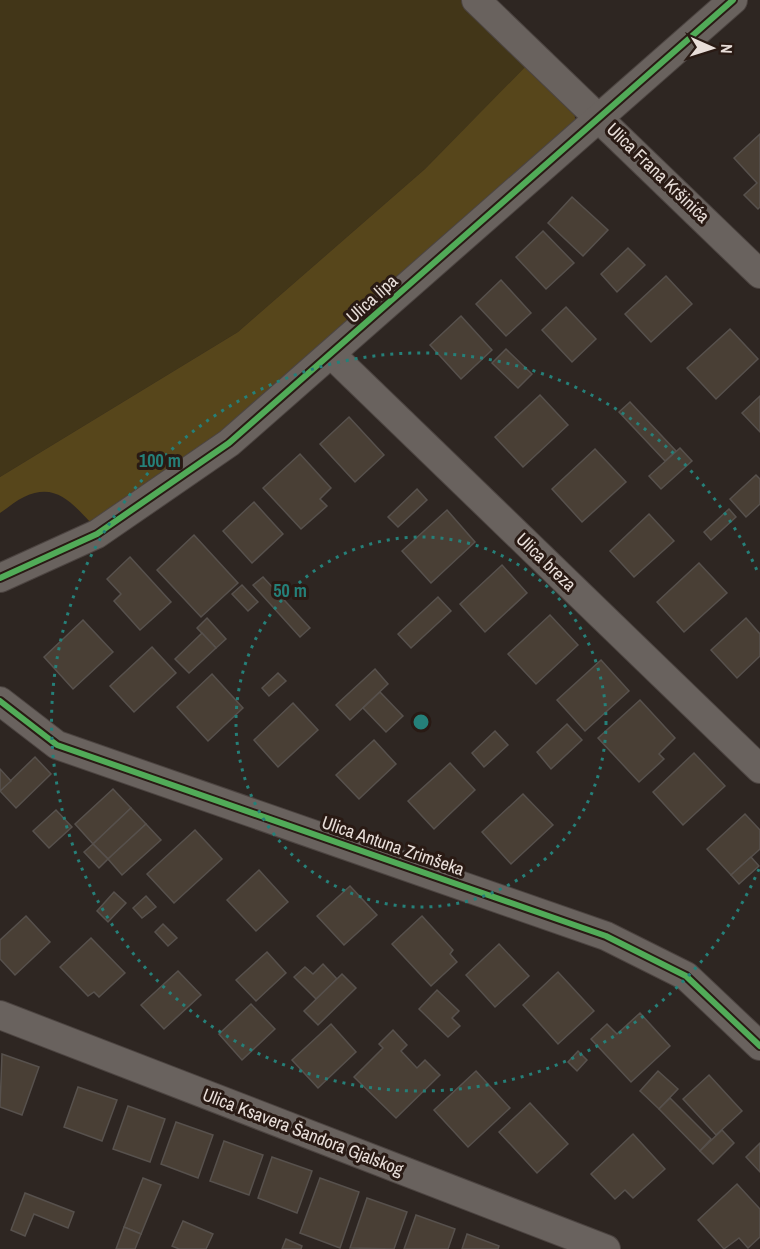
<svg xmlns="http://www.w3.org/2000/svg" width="760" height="1249" font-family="'Archivo Narrow',sans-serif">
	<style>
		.green { fill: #423618 }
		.forest { fill: #57461b }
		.building { fill: #493f35; stroke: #57514d; stroke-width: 1.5 }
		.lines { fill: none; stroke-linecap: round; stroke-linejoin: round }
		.minor-casing { stroke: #4c4441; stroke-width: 30 }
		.minor { stroke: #69625e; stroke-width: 28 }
		.cycleway-casing { stroke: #291a14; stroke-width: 10 }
		.cycleway { stroke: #51ab58; stroke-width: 6 }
		.ring { fill: none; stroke: #258079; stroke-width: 3; stroke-dasharray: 3 6 }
		.labels { text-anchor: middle; stroke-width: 6; stroke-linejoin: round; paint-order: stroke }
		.street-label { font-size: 18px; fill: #e8ded9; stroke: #291a14 }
		.centre { fill: #258079; stroke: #291a14; stroke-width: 3 }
		.ring-label { font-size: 18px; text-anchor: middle; font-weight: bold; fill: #258079; stroke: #291a14; stroke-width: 6; stroke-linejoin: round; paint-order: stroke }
	</style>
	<rect width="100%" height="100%" fill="#2e2622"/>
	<polygon class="green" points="0,0 476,0 534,58 425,169 238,332 0,477"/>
	<path class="forest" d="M528,64l46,46 2,16 -288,258 -197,139c-20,-21 -36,-41 -67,-26 -9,4 -16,11 -24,16v-36l238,-145 187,-163z"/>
	<g class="building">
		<polygon points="760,134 760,207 758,209 744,195 757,183 734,158"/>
		<polygon points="572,197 608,230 583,256 548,223"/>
		<polygon points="543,231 574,263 546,289 516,257"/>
		<polygon points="628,248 645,265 617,292 601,274"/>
		<polygon points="666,276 692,304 651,342 625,314"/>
		<polygon points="501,280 531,313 506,336 476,304"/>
		<polygon points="566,307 596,339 572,362 542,330"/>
		<polygon points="461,316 492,350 461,379 430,345"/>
		<polygon points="730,329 758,359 716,399 687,368"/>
		<polygon points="506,349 532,374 518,388 492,363"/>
		<polygon points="540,395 568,425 523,467 495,437"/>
		<polygon points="760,396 760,432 742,413"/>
		<polygon points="630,402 676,451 665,461 619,412"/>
		<polygon points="349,417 384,455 355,482 320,444"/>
		<polygon points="680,448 692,461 661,489 649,476"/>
		<polygon points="595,449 626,482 582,522 552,489"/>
		<polygon points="300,454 331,488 320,499 327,506 301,529 263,488"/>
		<polygon points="756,475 760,479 760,504 746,517 730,499"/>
		<polygon points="417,489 427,500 398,527 388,517"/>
		<polygon points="254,502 283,534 252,563 223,531"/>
		<polygon points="729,509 736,517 711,540 704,532"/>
		<polygon points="447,510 475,542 431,583 402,551"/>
		<polygon points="649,514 674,541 634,577 610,551"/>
		<polygon points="194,535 238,583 201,617 157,570"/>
		<polygon points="130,557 171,602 140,630 114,601 121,594 107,579"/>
		<polygon points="699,563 727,593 684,632 657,602"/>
		<polygon points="502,565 527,593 485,632 460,604"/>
		<polygon points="263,577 310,628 300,637 253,585"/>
		<polygon points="242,585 258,602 248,611 232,594"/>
		<polygon points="438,597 451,611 411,648 398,634"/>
		<polygon points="550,615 578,645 536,684 508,654"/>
		<polygon points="207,618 226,639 216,648 197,628"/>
		<polygon points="746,618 760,634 760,656 737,678 711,650"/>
		<polygon points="83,620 113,652 73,689 44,657"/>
		<polygon points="202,633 216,648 189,673 175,659"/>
		<polygon points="152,647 176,673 134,712 110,686"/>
		<polygon points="601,660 629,691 585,731 557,700"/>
		<polygon points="375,669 388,684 350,720 336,705"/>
		<polygon points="278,673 286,681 269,696 262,688"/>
		<polygon points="212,674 243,708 208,741 177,707"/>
		<polygon points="380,692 403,716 386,732 363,708"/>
		<polygon points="640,700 675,738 659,754 664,759 639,782 598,738"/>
		<polygon points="293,703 318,730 278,767 254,740"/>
		<polygon points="567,724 582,740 551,769 537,752"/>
		<polygon points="495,731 508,745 484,767 472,753"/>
		<polygon points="374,740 396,764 359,799 336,775"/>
		<polygon points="694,753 725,786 683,825 653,792"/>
		<polygon points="35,757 51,774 16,808 0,791"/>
		<polygon points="450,763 475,790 434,829 408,801"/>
		<polygon points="0,769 11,781 0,791"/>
		<polygon points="113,789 131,808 93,844 75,824"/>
		<polygon points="523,794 553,825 511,864 482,832"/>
		<polygon points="131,808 146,824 108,859 93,844"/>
		<polygon points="56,810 72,827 49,848 33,831"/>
		<polygon points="745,814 760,830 760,849 731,875 707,849"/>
		<polygon points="146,824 161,840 122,875 108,859"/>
		<polygon points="195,830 222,859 174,903 147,874"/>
		<polygon points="93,844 108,859 99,868 84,852"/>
		<polygon points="751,857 759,866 739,884 731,875"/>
		<polygon points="259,870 288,902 256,931 227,900"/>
		<polygon points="350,886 377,915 344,945 317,916"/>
		<polygon points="114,892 126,903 108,922 97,911"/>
		<polygon points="146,896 156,907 142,918 133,908"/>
		<polygon points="26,916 50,942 15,975 0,959 0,940"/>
		<polygon points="422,916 453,950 450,954 457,962 431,986 392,944"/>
		<polygon points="163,924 177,938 168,946 155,932"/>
		<polygon points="91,938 125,973 99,997 94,992 88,996 60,967"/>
		<polygon points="499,944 529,976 495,1007 466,975"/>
		<polygon points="267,952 286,973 256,1001 236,980"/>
		<polygon points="323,964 337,979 316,999 294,977 305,967 313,974"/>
		<polygon points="178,971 201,995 164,1029 141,1005"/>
		<polygon points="558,972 594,1011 558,1044 523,1005"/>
		<polygon points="342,974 356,988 318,1025 304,1011"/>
		<polygon points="437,990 459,1011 452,1018 460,1026 448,1037 419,1009"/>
		<polygon points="251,1004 275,1029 242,1060 219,1034"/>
		<polygon points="640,1013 670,1046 631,1082 591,1039 607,1024 617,1034"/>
		<polygon points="331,1024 356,1052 318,1088 292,1060"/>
		<polygon points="393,1030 407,1045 401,1051 417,1068 425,1060 440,1075 396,1118 354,1077 383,1048 379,1044"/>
		<polygon points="578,1051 587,1060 577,1071 568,1062"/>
		<polygon points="2,1054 39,1067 22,1115 0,1107"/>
		<polygon points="476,1071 510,1108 468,1147 434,1110"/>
		<polygon points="658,1071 678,1089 659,1109 640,1091"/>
		<polygon points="709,1075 742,1111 716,1135 683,1099"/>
		<polygon points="78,1087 117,1100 102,1141 64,1127"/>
		<polygon points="670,1098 711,1139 700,1151 659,1109"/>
		<polygon points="530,1103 568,1144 537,1173 499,1132"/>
		<polygon points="128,1106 165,1119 150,1162 113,1149"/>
		<polygon points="176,1122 213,1135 198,1178 161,1164"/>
		<polygon points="722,1130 734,1143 713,1164 700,1151"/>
		<polygon points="633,1134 665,1169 633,1198 625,1190 615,1199 591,1174"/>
		<polygon points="224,1141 263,1155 249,1195 210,1181"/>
		<polygon points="760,1143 760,1172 746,1157"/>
		<polygon points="272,1157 312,1171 297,1213 258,1198"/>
		<polygon points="143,1178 161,1185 141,1234 124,1227"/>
		<polygon points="320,1178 359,1192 340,1248 300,1233"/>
		<polygon points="737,1184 760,1209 760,1237 748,1248 739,1238 724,1249 698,1220"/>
		<polygon points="25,1193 74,1212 68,1228 34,1214 25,1236 11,1230"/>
		<polygon points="367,1198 407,1212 394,1249 350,1248"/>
		<polygon points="416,1215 455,1229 448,1249 404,1249"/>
		<polygon points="183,1221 213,1234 206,1249 179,1249 172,1246"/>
		<polygon points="124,1227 141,1234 135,1249 116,1249"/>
		<polygon points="467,1234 499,1246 498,1249 462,1249"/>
		<polygon points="286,1239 302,1246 301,1249 282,1249"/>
	</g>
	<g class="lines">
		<g class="minor-casing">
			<g id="minor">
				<polyline points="476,0 760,274"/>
				<polyline points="332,355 760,769"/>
				<polyline points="0,578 97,534 229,443 733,0"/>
				<polyline points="0,701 57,745 606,936 686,976 760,1046"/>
				<polyline points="0,1015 606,1249"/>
			</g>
		</g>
		<use href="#minor" class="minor"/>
		<g class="cycleway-casing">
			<g id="cycleway">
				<polyline points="0,578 97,534 229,443 733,0"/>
				<polyline points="0,701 57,745 606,936 686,976 760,1046"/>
			</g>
		</g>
		<use href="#cycleway" class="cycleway"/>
	</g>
	<g class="ring">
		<circle cx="421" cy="722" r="185"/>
		<path d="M759 869A369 369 0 1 1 759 575"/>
	</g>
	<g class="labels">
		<g class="street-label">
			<text transform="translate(658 173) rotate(44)" y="6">Ulica Frana Kršinića</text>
			<text transform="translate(372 299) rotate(-42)" y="6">Ulica lipa</text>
			<text transform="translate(546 562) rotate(44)" y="6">Ulica breza</text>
			<text transform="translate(393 846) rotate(19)" y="6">Ulica Antuna Zrimšeka</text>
			<text transform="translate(303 1132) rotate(21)" y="6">Ulica Ksavera Šandora Gjalskog</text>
		</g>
	</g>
	<circle cx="421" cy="722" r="9" class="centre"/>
	<g class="ring-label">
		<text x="160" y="467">100 m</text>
		<text x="290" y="597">50 m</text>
	</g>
	<g transform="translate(712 48) rotate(93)" stroke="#291a14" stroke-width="4.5" paint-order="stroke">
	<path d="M0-4.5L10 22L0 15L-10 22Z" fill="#e8ded9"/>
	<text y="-9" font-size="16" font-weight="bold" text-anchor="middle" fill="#e8ded9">N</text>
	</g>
</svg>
